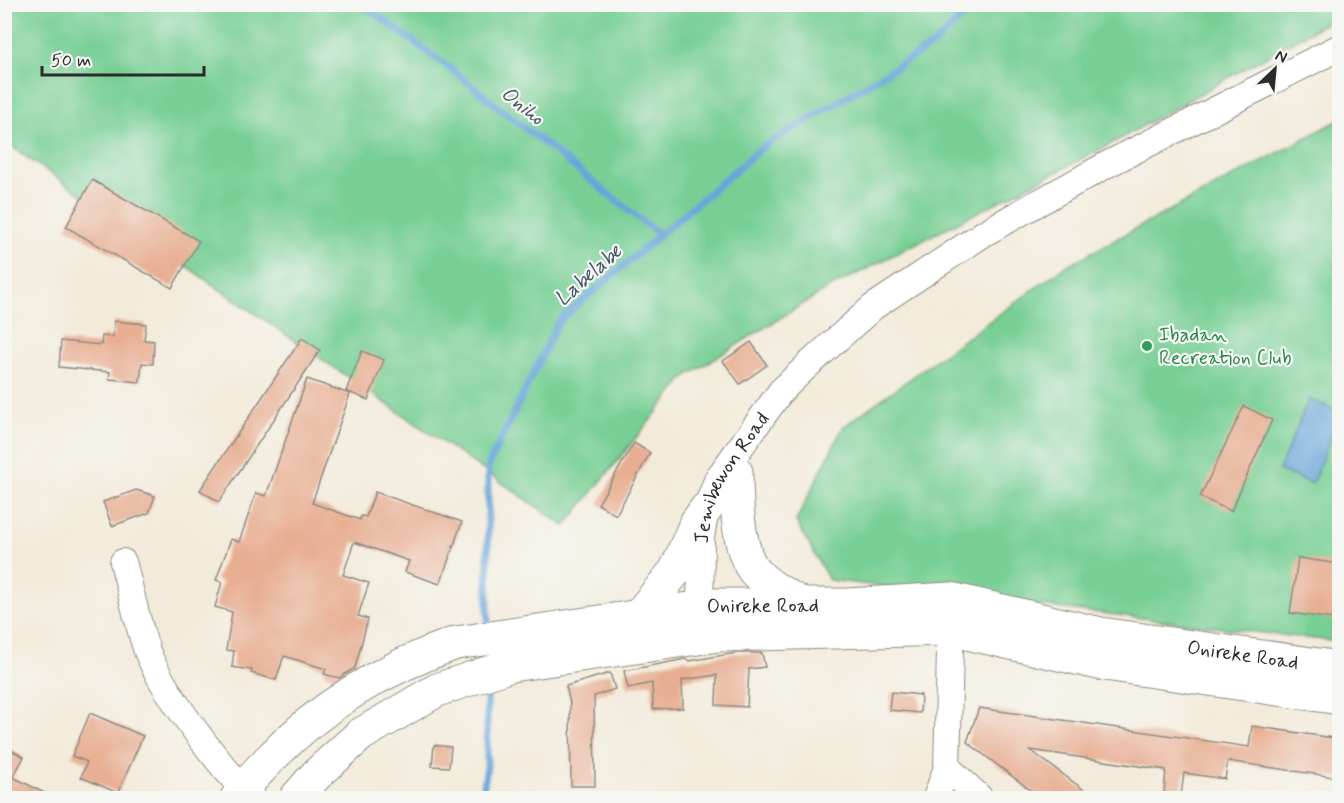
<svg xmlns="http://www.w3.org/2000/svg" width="1344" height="803" font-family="Mynerve,sans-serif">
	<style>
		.green { fill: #77cf94; stroke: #517d60; stroke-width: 1.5 }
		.water { fill: #67a5d9; stroke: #496882; stroke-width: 1.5 }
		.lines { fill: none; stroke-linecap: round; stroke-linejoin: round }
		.stream { stroke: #67a5d9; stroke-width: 7 }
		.building { fill: #e8ae92 }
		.minor-casing { stroke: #8f8b82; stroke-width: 28 }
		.major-casing { stroke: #8f8b82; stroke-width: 35 }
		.minor { stroke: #fff; stroke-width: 26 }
		.major { stroke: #fff; stroke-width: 33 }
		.leisure-dot { fill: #2e9e5b; stroke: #f6f6f2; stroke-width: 2 }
		.labels { text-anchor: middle; stroke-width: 4.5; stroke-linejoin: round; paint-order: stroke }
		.leisure-label { font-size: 20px; fill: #27864d; stroke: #f6f6f2; text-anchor: start }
		.street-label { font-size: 20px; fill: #2b2b2b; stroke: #f6f6f2 }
		.water-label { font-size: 21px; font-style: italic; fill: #405668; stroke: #f6f6f2 }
	</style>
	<rect width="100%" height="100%" fill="#f6f6f2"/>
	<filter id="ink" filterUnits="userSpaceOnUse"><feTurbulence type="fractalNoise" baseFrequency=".0167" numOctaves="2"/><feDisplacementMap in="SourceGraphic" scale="12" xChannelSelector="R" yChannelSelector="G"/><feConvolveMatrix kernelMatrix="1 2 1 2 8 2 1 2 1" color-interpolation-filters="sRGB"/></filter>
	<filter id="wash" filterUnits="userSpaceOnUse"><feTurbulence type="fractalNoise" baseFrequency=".008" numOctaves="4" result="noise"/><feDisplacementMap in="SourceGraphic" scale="24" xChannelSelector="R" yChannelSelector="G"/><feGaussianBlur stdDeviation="1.35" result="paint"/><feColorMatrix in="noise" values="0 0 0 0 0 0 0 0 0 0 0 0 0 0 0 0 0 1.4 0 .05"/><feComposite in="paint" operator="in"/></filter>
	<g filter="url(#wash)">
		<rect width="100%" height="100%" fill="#f3ebda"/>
		<g class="green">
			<polygon points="1339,4 1340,15 1109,145 827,289 685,377 565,526 5,142 4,5"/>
			<polygon points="1339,120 1339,642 829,580 796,521 843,427 1066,266"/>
		</g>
		<polygon class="water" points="1309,399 1340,412 1339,418 1312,484 1279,470"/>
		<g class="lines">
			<g class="stream">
				<polyline points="362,4 448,67 660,235"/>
				<polyline points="488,628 488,466 559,321 764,146 933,45 976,4"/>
				<polyline points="482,798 487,766 487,681"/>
			</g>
		</g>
		<g id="blocks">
			<g class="building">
				<polygon points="92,180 199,241 172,288 66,227"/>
				<polygon points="114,321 146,324 144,340 154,341 153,364 142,363 140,382 109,379 110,372 59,367 61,341 101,345 102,336 113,337"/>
				<polygon points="302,338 320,350 219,502 200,490"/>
				<polygon points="751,342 767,365 740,384 723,361"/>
				<polygon points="362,351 384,360 368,400 346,391"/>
				<polygon points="307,379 350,394 312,503 360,520 361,516 366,517 375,492 462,522 440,584 405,572 409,561 354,542 343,575 369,583 358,616 368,619 355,668 339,678 324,674 326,669 284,656 276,680 251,673 252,670 232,667 234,651 226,650 232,612 215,607 222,582 216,580 231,539 239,542 256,493 266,496"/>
				<polygon points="1244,406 1272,420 1231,511 1200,497"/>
				<polygon points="634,443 650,453 616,515 598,504"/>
				<polygon points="136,490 155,496 149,513 112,526 103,502"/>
				<polygon points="1298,558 1340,564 1340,620 1290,613"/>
				<polygon points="736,653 762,653 765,667 749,669 747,707 716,705 717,675 682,680 683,708 653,709 652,683 628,688 624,671 685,659 689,661"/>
				<polygon points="610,673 615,689 594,696 595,786 571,786 570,703 566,686"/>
				<polygon points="891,692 921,695 920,713 889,710"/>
				<polygon points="979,708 1249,747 1252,726 1340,739 1340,778 1228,761 1225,779 1184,773 1181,795 1164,793 1166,770 1030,750 1095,798 1041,798 967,742"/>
				<polygon points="90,713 143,736 118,793 81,777 87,762 72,756"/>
				<polygon points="434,745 451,747 449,767 432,766"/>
				<polygon points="4,746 24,757 13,777 54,798 17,798 4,793"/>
			</g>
		</g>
	</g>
	<g filter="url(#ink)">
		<use href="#blocks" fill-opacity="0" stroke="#8f8b82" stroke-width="1.5"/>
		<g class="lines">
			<g class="minor-casing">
				<g id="minor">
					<path d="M123,562c8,29 14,60 24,89 16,41 74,118 106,147"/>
					<path id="s1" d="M700,626l1,-89 5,-28 12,-31 63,-87 26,-25 66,-59 113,-75 122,-68 232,-117"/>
					<polyline points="947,767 980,798"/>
					<polyline points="936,798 947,767 951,612"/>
				</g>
			</g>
			<g class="major-casing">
				<g id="major">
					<path d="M736,472c0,26 2,77 17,97 12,16 33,26 50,36"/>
					<polyline points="640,614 676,570 696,523 706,509"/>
					<path id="s2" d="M237,798c8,-15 21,-26 32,-38 53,-56 115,-92 187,-117l260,-38h131l104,-6 150,35 239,34"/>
					<polyline points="296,798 316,775 360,735 437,690 511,665 719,635 950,629 1098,663 1340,698"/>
				</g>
			</g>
			<use href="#minor" class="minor"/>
			<use href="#major" class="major"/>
		</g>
	</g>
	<circle class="leisure-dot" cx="1147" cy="346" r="6"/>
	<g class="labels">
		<g class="leisure-label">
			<text x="1159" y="341">Ibadan<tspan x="1159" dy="23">Recreation Club</tspan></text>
		</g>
		<g class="street-label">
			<text dy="7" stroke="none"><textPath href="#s1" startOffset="156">Jemibewon Road</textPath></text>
			<text dy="7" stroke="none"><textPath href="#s2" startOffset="582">Onireke Road</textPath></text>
			<text dy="7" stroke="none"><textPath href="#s2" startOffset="1068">Onireke Road</textPath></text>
		</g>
		<g class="water-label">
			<text transform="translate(523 105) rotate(38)" y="7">Oniho</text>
			<text transform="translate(588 275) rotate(-41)" y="7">Labelabe</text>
		</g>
	</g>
	<rect width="1344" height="803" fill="none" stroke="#f6f6f2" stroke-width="24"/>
	<g transform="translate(1275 69) rotate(26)" stroke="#f6f6f2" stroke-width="4.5" paint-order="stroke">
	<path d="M0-4.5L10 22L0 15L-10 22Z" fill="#2b2b2b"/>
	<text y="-9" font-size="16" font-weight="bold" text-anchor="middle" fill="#2b2b2b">N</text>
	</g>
	<path d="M42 66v9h162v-9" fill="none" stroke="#2b2b2b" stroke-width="3"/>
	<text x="51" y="66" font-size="18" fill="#2b2b2b" stroke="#f6f6f2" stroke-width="4.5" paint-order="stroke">50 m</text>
</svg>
